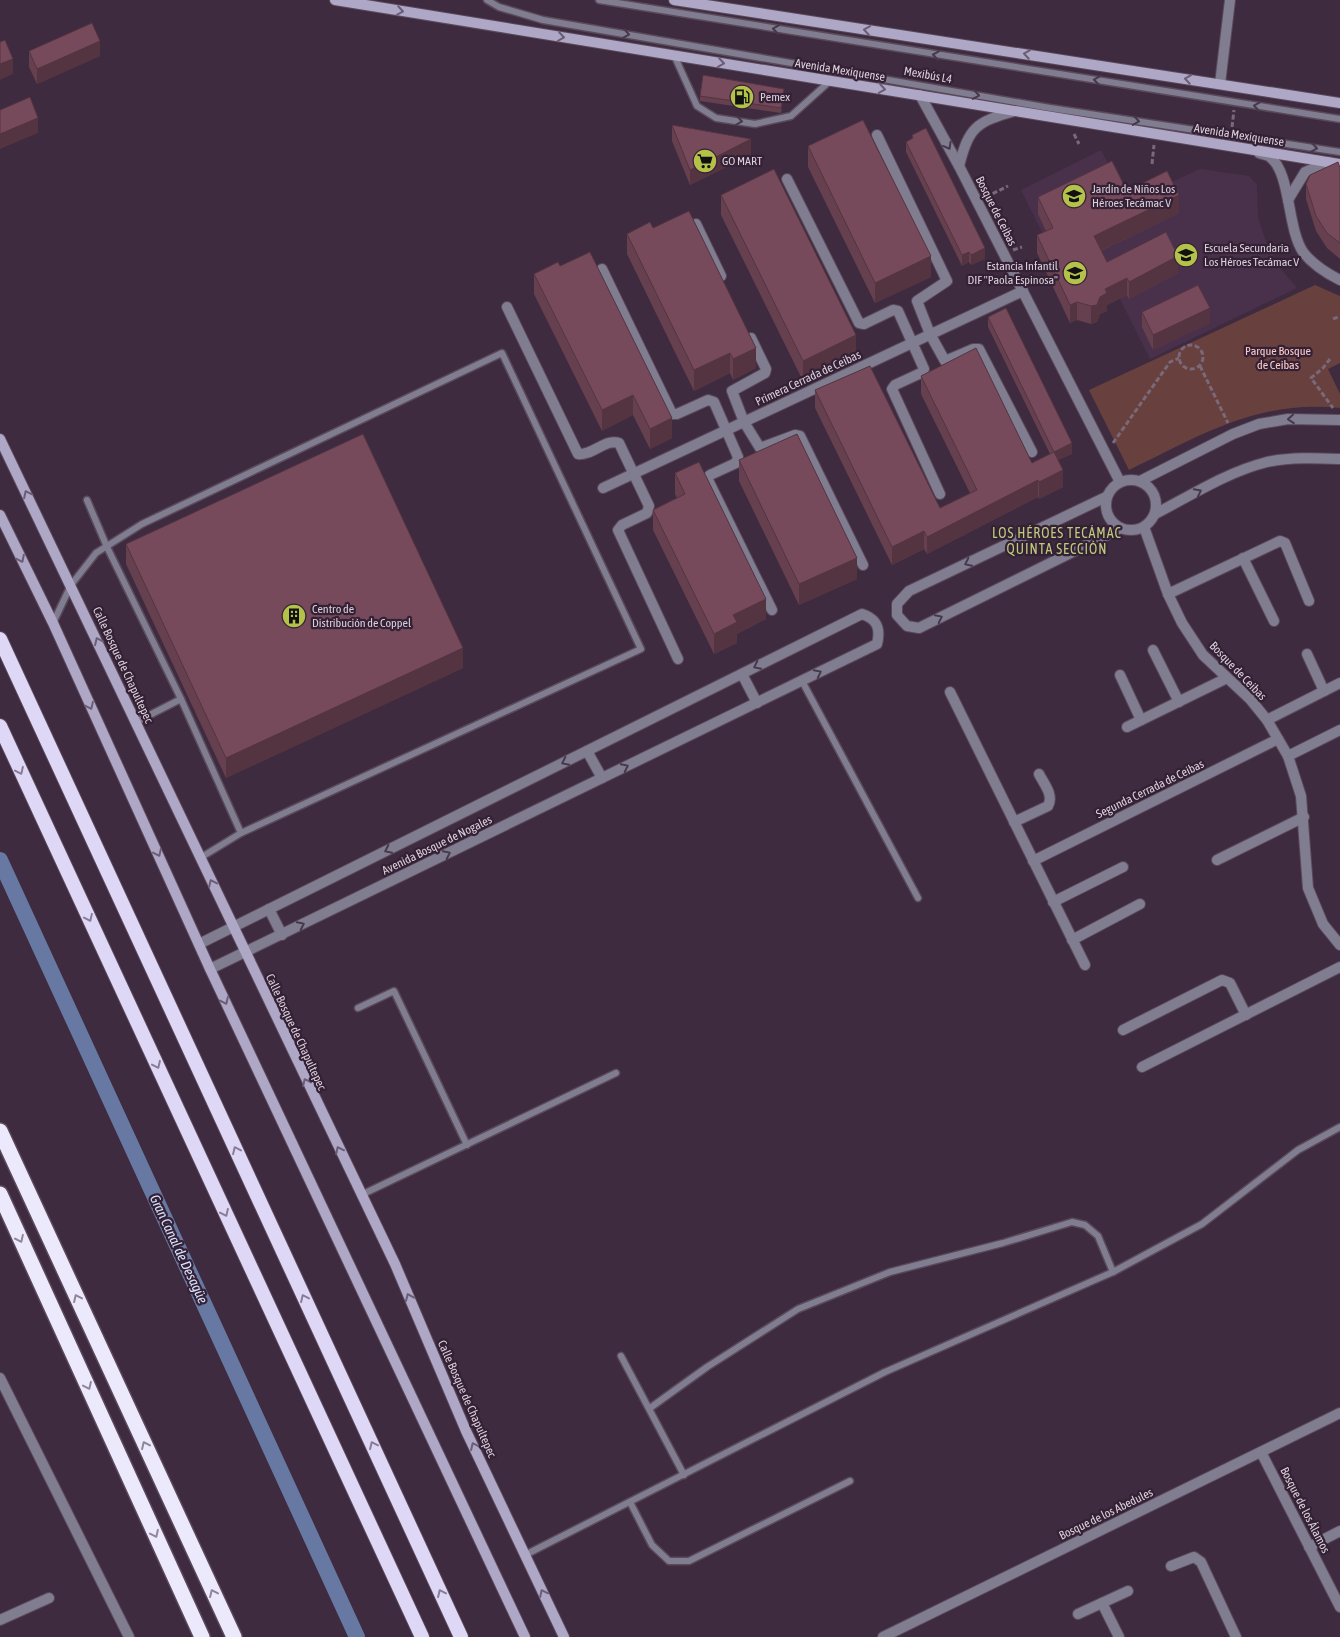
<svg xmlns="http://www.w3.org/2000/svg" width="1340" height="1637" font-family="'Asap Condensed',sans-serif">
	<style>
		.built { fill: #4a314b }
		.green { fill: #68403d }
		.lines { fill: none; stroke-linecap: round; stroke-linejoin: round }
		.canal { stroke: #6779a2; stroke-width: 16 }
		.service-casing { stroke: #5a495b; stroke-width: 9 }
		.minor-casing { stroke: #5a495b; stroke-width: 12 }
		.tertiary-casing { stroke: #5a495b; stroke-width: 12 }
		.secondary-casing { stroke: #5a495b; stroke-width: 12 }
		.trunk-casing { stroke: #5a495b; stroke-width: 16 }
		.motorway-casing { stroke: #5a495b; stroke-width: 18 }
		.path { stroke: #79697a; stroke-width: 3; stroke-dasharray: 5 2.5; stroke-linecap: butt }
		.service { stroke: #817d91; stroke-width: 6 }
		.minor { stroke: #817d91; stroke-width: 10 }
		.tertiary { stroke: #817d91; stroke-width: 10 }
		.secondary { stroke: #aea7c6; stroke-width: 10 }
		.trunk { stroke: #ded8f6; stroke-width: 14 }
		.motorway { stroke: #ede9fc; stroke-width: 15 }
		.wall { fill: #66404e }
		.shaded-wall { fill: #533440 }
		.building { fill: #774a5b; stroke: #533440 }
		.oneway { stroke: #6b5d76 }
		.oneway2 { stroke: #47384c }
		.oneway3 { stroke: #897c96 }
		.oneway4 { stroke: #908598 }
		.labels { text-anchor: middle; stroke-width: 4.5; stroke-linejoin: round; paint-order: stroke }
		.street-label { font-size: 12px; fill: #dcd0dc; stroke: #342135 }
		.poi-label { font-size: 12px; fill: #dcd0dc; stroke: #342135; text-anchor: start }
		.park-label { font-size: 12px; fill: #feccc7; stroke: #342135 }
		.neighbourhood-label { font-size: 14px; letter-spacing: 1px; fill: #bfca7d; stroke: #342135 }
		.water-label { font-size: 14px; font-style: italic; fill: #d6e2fd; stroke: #342135 }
	</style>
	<rect width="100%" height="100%" fill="#3e2b3f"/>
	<polygon class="built" points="1101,150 1128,202 1200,169 1249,176 1257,185 1258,217 1266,242 1280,268 1297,288 1150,359 1083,225 1047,242 1021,190"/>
	<path class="green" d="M1315,285l25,11v67l-12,6 12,25v14c-84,-8 -138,27 -211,62l-40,-80z"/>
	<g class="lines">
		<polyline class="canal" points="0,860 357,1637"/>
		<g class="service-casing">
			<g id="service">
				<polyline points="487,0 499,7 543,20 1050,108 1340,152"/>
				<polyline points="599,0 1340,119"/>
				<polyline points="674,55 697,106 716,118 755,124 791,116 830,81"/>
				<polyline points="87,500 107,547 181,699 241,833 200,858"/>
				<polyline points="53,623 71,585 96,553 142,524 502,353 641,649 241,833"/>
				<polyline points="802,681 918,898"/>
				<polyline points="136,722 181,699"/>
				<polyline points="358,1008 394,991 467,1145"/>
				<polyline points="361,1195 616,1073"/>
				<polyline points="621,1356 684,1475"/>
				<polyline points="650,1408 707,1367 798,1309 890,1272 1003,1243 1072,1222 1085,1225 1098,1236 1113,1272"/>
				<polyline points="630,1502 652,1545 669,1561 689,1561 850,1481"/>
				<polyline points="525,1555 885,1372 1113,1272 1202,1224 1298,1150 1340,1127"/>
			</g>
		</g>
		<g class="minor-casing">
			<g id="minor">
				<polyline points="1220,84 1230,0"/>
				<polyline points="920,95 959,166 1120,482"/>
				<polyline points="877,135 947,281 917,301 930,334 945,361 973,349 979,349 1032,452"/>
				<path d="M1259,153c3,1 9,2 11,4 21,16 17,71 33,95 10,13 23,21 37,28"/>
				<path d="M959,166c10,-39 17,-44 56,-55"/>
				<polyline points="787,179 859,323 864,324 893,310 898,311 924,369 923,372 895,385 892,389 940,494"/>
				<polyline points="1288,200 1305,172 1328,162"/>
				<polyline points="696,224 721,276"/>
				<polyline points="602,269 672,414 677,414 708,400 714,402 738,457 736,463 710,475 707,478 772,610"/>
				<path d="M507,307l71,147c14,2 28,-16 41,-11l30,63 -2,7 -25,12 -4,5 60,129"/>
				<polyline points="751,338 766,369 765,373 732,391 744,422 760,448 795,435 800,436 863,565"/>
				<circle cx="1131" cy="505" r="25"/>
				<polyline points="1140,481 1233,434 1259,424 1288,419 1340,420"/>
				<polyline points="603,488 1023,291"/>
				<polyline points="1106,497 909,591 897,604 897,615 907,626 919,628 1121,528"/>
				<path d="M1155,514c35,-18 72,-42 112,-52 23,-5 49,-4 73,-3"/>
				<polyline points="1144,527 1168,594 1182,623 1203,655 1250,699 1267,720 1288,756 1301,796 1308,888 1323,924 1340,945"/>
				<polyline points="1243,558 1274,621"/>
				<polyline points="1168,594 1280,541 1285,543 1309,601"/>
				<polyline points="1153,650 1179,702"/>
				<polyline points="1307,654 1324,691"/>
				<polyline points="742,674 757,703"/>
				<polyline points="1120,675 1141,720"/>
				<polyline points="950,692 1085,965"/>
				<polyline points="1267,720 1340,683"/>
				<polyline points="1127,727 1227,678"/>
				<polyline points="587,751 602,778"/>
				<polyline points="1288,756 1340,730"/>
				<path d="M1014,822l34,-16c6,-11 -4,-22 -9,-32"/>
				<polyline points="1217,860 1304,817"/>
				<polyline points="1033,861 1278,739"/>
				<polyline points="1053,902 1123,867"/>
				<polyline points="269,909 282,935"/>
				<polyline points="1072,940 1140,904"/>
				<path d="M199,944l663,-330c15,5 19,14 15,30l-667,325"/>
				<polyline points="1123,1030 1222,980 1230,983 1246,1015"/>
				<polyline points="1142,1067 1340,967"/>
				<polyline points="0,1378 129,1637"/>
				<polyline points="1261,1452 1340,1607"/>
				<polyline points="1309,1547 1340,1531"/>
				<polyline points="1171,1566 1194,1557 1201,1562 1236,1637"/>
				<polyline points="1102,1603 1119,1637"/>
				<polyline points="1078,1614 1128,1591"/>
				<polyline points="0,1620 49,1598"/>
			</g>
		</g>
		<g class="tertiary-casing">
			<polyline id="tertiary" points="883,1637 1340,1413"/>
		</g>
		<g class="secondary-casing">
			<g id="secondary">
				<polyline points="335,0 1340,164"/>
				<polyline points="674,0 1340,103"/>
				<polyline points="0,439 395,1264 466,1431 564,1637"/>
				<polyline points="0,515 53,623 210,969 525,1637"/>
			</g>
		</g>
		<g class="trunk-casing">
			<g id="trunk">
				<polyline points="0,639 461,1637"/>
				<polyline points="0,726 422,1637"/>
			</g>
		</g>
		<g class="motorway-casing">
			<g id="motorway">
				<polyline points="0,1131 234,1637"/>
				<polyline points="0,1194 202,1637"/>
			</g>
		</g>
		<g class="path">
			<polyline points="1232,127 1234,110"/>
			<polyline points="1074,134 1079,144"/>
			<polyline points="1152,164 1154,145"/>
			<polyline points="986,197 1008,186"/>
			<polyline points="1013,250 1022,247"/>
			<polyline points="1333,319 1340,316"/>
			<circle cx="1191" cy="357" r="12"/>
			<polyline points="1330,359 1323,368 1311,378 1333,408"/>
			<polyline points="1200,366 1228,423"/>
			<polyline points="1113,443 1170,362 1179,358"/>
		</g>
		<use href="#service" class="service"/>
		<use href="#minor" class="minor"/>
		<use href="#tertiary" class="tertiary"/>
		<use href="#secondary" class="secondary"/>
		<use href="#trunk" class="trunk"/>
		<use href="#motorway" class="motorway"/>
	</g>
	<g class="wall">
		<polygon points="29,51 100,56 37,84 29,67"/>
		<polygon points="784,94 781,113 700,101 700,96"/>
		<polygon points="672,125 751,155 690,185 672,141"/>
		<polygon points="912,135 985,259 971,265 969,262 962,266 906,152 906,142 912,139"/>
		<polygon points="808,146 931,277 875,303 808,167"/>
		<polygon points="1340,168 1340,259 1327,248 1316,231 1306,199 1306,184"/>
		<polygon points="1127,191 1179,213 1101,251 1107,262 1178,273 1129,299 1127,295 1107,305 1107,311 1100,314 1097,322 1091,324 1077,320 1070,323 1037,253 1037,235 1046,231 1038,214 1038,197"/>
		<polygon points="721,195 856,355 803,381 721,215"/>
		<polygon points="653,228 756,368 733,380 730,373 694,391 627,254 627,234"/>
		<polygon points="560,266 672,438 650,449 633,415 602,431 534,294 534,274"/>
		<polygon points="1142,312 1210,323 1153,350 1142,327"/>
		<polygon points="988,317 1072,454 1058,460 1063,487 1039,499 1038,497 927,554 924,549 892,565 815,408 815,390 940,508 970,493 921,394 921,376 1032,463 1050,454 988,327"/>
		<polygon points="739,460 857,579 799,605 739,481"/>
		<polygon points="675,473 766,619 737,634 737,643 714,654 653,530 653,510 677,498 675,494"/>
		<polygon points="126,544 463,668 226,778 126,564"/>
	</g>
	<g class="shaded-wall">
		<polygon points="100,41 100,56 37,84 37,69"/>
		<polygon points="13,59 13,74 0,80 0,64"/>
		<polygon points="784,89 784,94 781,113 781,108"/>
		<polygon points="38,118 38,133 0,149 0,134"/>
		<polygon points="751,139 751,155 690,185 690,170"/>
		<polygon points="1179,195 1179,213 1094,254 1094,236"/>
		<polygon points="985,248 985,259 971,265 971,255"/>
		<polygon points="969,252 969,262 962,266 962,255"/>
		<polygon points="931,256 931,277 875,303 875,283"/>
		<polygon points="1178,256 1178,273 1129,299 1129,282"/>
		<polygon points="1127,278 1127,295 1107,305 1107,311 1100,314 1097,322 1091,324 1091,306 1100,297 1105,289"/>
		<polygon points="1077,302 1077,320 1070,323 1070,305"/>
		<polygon points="1210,308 1210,323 1153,350 1153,335"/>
		<polygon points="856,335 856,355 803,381 803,361"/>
		<polygon points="756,348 756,368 733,380 733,359"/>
		<polygon points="730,353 730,373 694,391 694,370"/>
		<polygon points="633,395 633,415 602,431 602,410"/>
		<polygon points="672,418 672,438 650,449 650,429"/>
		<polygon points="1072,443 1072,454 1054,462 1054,452"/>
		<polygon points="1063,470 1063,487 1039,499 1039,482"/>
		<polygon points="1038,480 1038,497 927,554 927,537"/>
		<polygon points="924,531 924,549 892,565 892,547"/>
		<polygon points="857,558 857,579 799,605 799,584"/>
		<polygon points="766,599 766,619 737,634 737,643 714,654 714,634 733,615"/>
		<polygon points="463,648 463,668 226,778 226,758"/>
	</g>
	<g class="building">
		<polygon points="92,23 100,41 37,69 29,51"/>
		<polygon points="5,40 13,59 0,64 0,42"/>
		<polygon points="703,75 784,89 781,108 700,96"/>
		<polygon points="30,97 38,118 0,134 0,110"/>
		<polygon points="863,120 931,256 875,283 808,146"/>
		<polygon points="672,125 751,139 690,170"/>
		<polygon points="926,128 985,248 971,255 969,252 962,255 906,142 913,138 912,135"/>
		<polygon points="1112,161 1127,191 1167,171 1179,195 1094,236 1107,262 1166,232 1178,256 1129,282 1127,278 1105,289 1107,293 1100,297 1097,305 1091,306 1077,302 1070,305 1037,235 1053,228 1038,197"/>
		<polygon points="1338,162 1340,168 1340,243 1327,233 1316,216 1306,184 1310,175"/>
		<polygon points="774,169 856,335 803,361 721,195"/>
		<polygon points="689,211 756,348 733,359 730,353 694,370 627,234 650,222 653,228"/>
		<polygon points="590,252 672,418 650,429 633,395 602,410 534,274 558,262 560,266"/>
		<polygon points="1198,285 1210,308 1153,335 1142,312"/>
		<polygon points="1006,308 1072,443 1054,452 988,317"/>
		<polygon points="976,348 1032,463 1054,452 1063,470 1039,482 1038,480 927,537 924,531 892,547 815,390 870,366 940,508 977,490 921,376"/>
		<polygon points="363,434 463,648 226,758 126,544"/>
		<polygon points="797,434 857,558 799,584 739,460"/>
		<polygon points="699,462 766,599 733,615 737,622 714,634 653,510 685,494 675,473"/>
	</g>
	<defs><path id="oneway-chevron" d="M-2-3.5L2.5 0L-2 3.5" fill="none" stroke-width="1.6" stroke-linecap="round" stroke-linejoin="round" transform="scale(1.25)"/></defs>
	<g class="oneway">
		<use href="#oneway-chevron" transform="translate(400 11) rotate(9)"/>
		<use href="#oneway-chevron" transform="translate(867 30) rotate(-171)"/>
		<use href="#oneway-chevron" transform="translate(561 37) rotate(9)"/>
		<use href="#oneway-chevron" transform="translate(1027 54) rotate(-171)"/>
		<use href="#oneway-chevron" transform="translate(721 63) rotate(9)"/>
		<use href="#oneway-chevron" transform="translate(1188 79) rotate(-171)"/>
		<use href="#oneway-chevron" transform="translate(882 89) rotate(9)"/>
		<use href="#oneway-chevron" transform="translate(27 494) rotate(-116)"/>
		<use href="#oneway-chevron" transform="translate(21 559) rotate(64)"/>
		<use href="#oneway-chevron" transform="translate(98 641) rotate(-115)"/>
		<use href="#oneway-chevron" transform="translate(90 706) rotate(65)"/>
		<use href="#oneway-chevron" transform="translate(158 853) rotate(65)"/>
		<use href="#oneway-chevron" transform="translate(212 883) rotate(-115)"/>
		<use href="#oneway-chevron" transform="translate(225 1001) rotate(65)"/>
		<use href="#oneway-chevron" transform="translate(306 1082) rotate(-115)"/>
		<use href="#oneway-chevron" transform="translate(339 1150) rotate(-116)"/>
		<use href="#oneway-chevron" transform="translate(409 1297) rotate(-113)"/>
		<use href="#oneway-chevron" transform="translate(474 1446) rotate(-115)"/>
		<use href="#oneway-chevron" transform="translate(543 1593) rotate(-116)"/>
	</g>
	<g class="oneway2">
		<use href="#oneway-chevron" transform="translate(776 29) rotate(-171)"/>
		<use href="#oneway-chevron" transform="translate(626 34) rotate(10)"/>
		<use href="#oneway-chevron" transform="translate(936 55) rotate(-171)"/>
		<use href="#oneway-chevron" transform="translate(1097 80) rotate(-171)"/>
		<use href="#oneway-chevron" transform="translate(976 95) rotate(10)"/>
		<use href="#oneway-chevron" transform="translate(1257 106) rotate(-171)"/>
		<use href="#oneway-chevron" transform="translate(739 121) rotate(9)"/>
		<use href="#oneway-chevron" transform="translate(1136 121) rotate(9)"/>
		<use href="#oneway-chevron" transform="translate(948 146) rotate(61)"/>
		<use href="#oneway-chevron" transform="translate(1314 148) rotate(9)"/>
		<use href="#oneway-chevron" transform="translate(1291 419) rotate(176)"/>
		<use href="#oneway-chevron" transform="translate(1198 492) rotate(-27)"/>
		<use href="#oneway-chevron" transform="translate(968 563) rotate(154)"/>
		<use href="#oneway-chevron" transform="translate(939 618) rotate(-26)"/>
		<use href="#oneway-chevron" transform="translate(757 666) rotate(154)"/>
		<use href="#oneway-chevron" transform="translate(818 673) rotate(-26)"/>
		<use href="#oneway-chevron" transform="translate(565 762) rotate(154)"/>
		<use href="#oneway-chevron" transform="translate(625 767) rotate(-26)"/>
		<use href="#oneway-chevron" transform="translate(388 850) rotate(154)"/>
		<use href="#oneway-chevron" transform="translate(447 854) rotate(-26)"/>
		<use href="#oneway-chevron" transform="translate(301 925) rotate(-26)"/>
	</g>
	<g class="oneway3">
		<use href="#oneway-chevron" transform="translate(20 771) rotate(65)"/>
		<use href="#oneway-chevron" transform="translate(89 918) rotate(65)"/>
		<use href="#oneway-chevron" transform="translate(157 1065) rotate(65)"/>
		<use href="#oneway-chevron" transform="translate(236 1150) rotate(-115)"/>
		<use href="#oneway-chevron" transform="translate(225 1213) rotate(65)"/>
		<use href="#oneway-chevron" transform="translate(304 1298) rotate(-115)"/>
		<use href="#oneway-chevron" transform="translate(373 1445) rotate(-115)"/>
		<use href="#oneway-chevron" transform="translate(441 1593) rotate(-115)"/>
	</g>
	<g class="oneway4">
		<use href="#oneway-chevron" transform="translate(20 1239) rotate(65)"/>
		<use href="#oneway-chevron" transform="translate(77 1298) rotate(-115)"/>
		<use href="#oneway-chevron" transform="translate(88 1386) rotate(65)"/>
		<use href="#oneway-chevron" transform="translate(145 1445) rotate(-115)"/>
		<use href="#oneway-chevron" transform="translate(155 1534) rotate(65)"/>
		<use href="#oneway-chevron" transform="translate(213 1593) rotate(-115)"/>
	</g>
	<defs>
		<g id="fuel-disc" transform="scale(1.25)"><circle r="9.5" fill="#b4c24a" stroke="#342135"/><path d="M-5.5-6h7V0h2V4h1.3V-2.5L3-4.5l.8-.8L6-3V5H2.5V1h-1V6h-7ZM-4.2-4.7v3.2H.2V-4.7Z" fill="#111"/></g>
		<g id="supermarket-disc" transform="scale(1.25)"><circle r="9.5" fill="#b4c24a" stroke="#342135"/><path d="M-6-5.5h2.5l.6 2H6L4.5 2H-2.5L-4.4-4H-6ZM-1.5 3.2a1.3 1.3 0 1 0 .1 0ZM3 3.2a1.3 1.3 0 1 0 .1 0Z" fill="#111"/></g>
		<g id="school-disc" transform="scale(1.25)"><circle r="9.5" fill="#b4c24a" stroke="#342135"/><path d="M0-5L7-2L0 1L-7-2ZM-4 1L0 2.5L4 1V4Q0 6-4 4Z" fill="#111"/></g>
		<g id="building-disc" transform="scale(1.25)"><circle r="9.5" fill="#b4c24a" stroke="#342135"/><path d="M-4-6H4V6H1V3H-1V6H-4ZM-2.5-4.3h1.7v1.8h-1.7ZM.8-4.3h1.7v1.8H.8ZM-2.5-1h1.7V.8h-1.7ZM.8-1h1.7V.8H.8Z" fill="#111"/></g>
	</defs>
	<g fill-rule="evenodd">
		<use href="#fuel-disc" x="742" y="97"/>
		<use href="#supermarket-disc" x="705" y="161"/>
		<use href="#school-disc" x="1074" y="196"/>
		<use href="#school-disc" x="1186" y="255"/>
		<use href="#school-disc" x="1075" y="273"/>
		<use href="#building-disc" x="294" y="616"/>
	</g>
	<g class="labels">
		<g class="street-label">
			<text transform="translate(840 70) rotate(9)" y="4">Avenida Mexiquense</text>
			<text transform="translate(928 75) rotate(10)" y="4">Mexibús L4</text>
			<text transform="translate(1239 135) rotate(9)" y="4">Avenida Mexiquense</text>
			<text transform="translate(996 211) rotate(63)" y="4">Bosque de Ceibas</text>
			<text transform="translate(808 378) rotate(-25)" y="4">Primera Cerrada de Ceibas</text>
			<text transform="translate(123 665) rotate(65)" y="4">Calle Bosque de Chapultepec</text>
			<text transform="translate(1238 671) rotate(46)" y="4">Bosque de Ceibas</text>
			<text transform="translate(1150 789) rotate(-26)" y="4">Segunda Cerrada de Ceibas</text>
			<text transform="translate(437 845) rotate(-26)" y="4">Avenida Bosque de Nogales</text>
			<text transform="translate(296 1032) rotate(65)" y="4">Calle Bosque de Chapultepec</text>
			<text transform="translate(467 1399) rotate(66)" y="4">Calle Bosque de Chapultepec</text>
			<text transform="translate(1305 1510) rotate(63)" y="4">Bosque de los Álamos</text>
			<text transform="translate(1106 1514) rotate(-26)" y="4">Bosque de los Abedules</text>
		</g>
		<g class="poi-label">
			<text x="760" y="101">Pemex</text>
			<text x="722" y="165">GO MART</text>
			<text x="1092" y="193">Jardín de Niños Los<tspan x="1092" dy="14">Héroes Tecámac V</tspan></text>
			<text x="1204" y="252">Escuela Secundaria<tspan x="1204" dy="14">Los Héroes Tecámac V</tspan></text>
			<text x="1058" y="270" text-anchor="end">Estancia Infantil<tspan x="1058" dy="14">DIF "Paola Espinosa"</tspan></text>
			<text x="312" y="613">Centro de<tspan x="312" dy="14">Distribución de Coppel</tspan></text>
		</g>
		<g class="park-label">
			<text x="1278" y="355">Parque Bosque<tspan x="1278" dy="14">de Ceibas</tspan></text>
		</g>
		<g class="neighbourhood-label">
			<text x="1057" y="538">LOS HÉROES TECÁMAC<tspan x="1057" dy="16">QUINTA SECCIÓN</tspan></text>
		</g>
		<g class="water-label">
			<text transform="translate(179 1249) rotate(65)" y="5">Gran Canal de Desagüe</text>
		</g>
	</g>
</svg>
